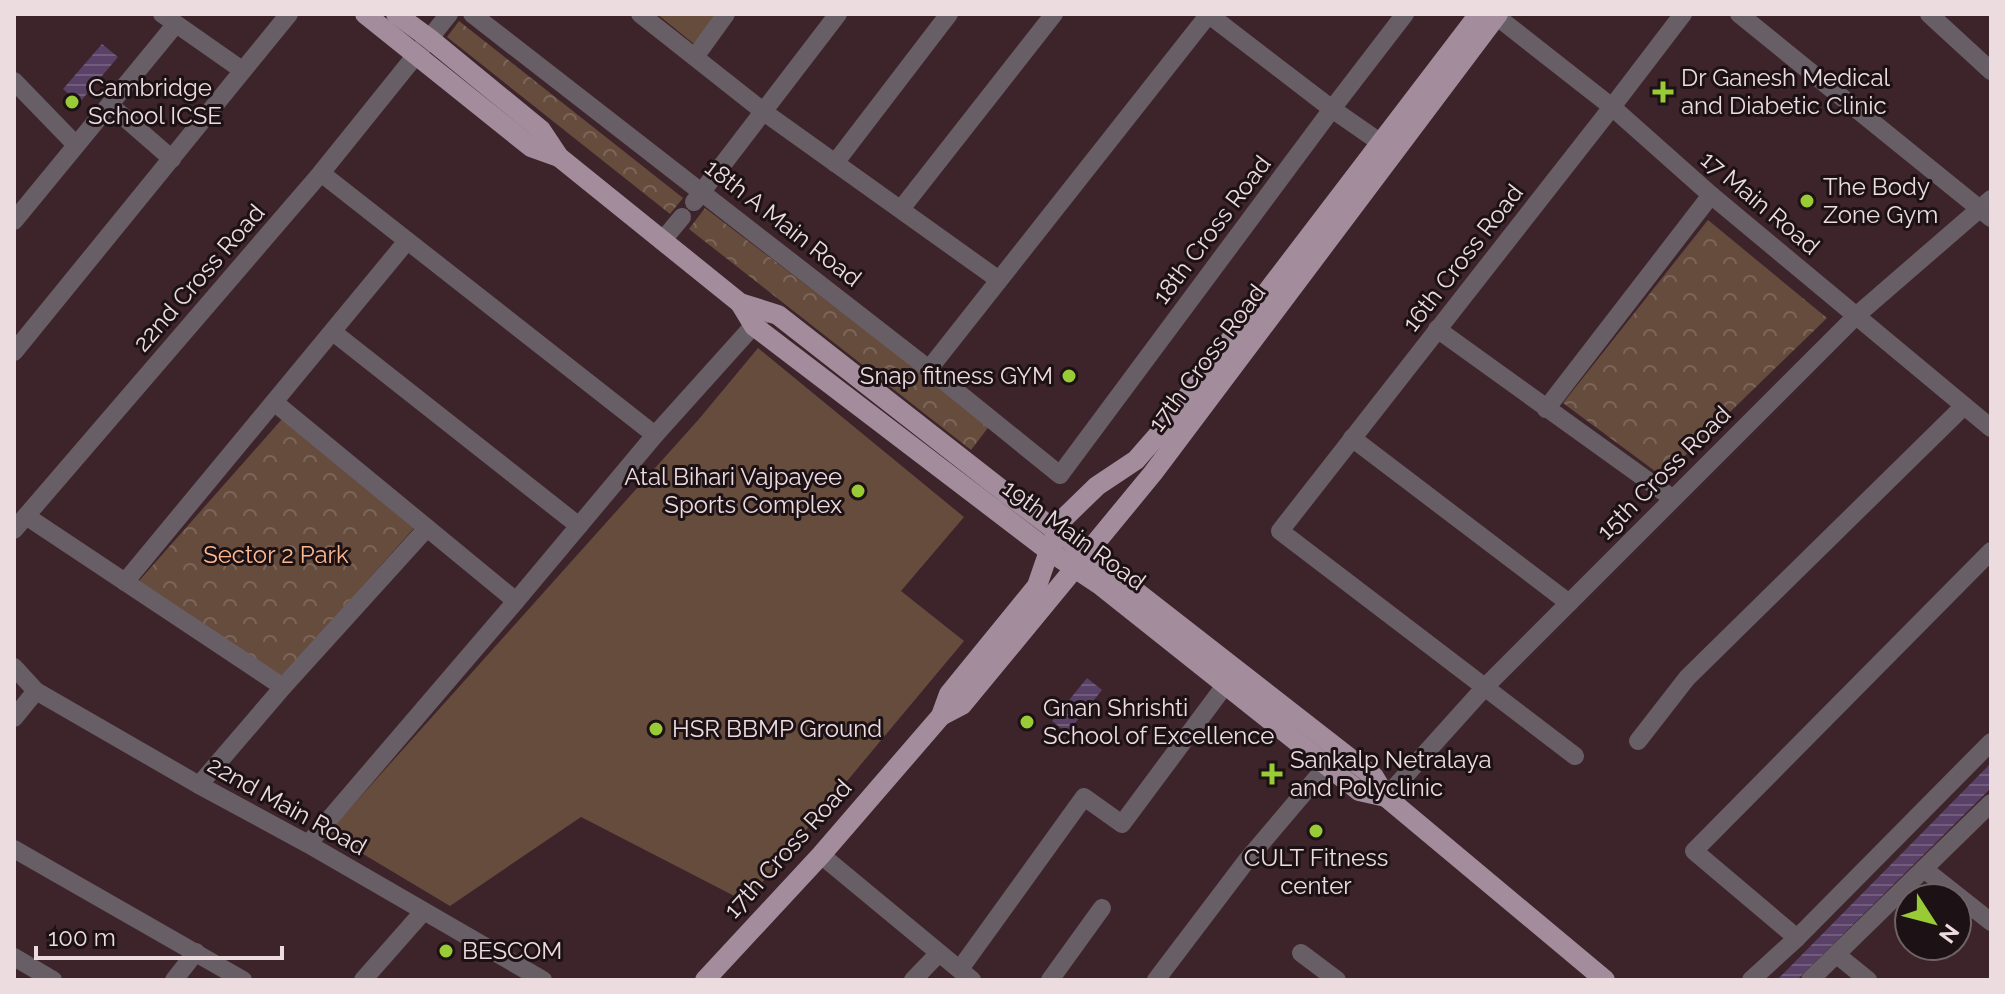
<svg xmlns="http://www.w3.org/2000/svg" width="2005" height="994" font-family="Raleway,sans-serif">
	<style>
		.park { fill: url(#park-crowns) }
		.garden { fill: #664c3d }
		.water { fill: url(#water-rules) }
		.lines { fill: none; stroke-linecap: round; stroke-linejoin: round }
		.minor { stroke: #685e65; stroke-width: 18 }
		.major { stroke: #a38d9c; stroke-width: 20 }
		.poi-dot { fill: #99cb36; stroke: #1c1114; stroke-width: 3 }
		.labels { text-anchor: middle; stroke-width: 6; stroke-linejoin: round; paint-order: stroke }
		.poi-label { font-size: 24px; fill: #ecdbdf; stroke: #1c1114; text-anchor: start }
		.street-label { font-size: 24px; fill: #ecdbdf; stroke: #1c1114 }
		.park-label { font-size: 24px; fill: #feb88e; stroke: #1c1114 }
	</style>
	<defs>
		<pattern id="park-crowns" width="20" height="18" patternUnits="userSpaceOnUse" patternTransform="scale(2)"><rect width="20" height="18" fill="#664c3d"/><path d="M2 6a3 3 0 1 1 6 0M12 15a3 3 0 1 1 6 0" fill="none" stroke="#7c6559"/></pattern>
		<pattern id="water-rules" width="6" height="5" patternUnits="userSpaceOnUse" patternTransform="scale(2)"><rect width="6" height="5" fill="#594167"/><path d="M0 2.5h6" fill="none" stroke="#715c7c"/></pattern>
	</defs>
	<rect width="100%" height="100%" fill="#3d242b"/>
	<g class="park">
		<polygon points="459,21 683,198 670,214 447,37"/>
		<polygon points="705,208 990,425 971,450 689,229"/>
		<polygon points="1708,220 1827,318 1663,477 1563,403"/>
		<polygon points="283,418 414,528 280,679 138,582"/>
	</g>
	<g class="garden">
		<polygon points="657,14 717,14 694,44"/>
		<polygon points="758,348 964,517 901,591 964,641 746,902 581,817 450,906 328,833 699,419"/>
	</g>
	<g class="water">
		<polygon points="102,44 118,57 79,103 63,89"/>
		<polygon points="1087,678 1102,690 1067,733 1052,721"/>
		<polygon points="1991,763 1991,788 1797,980 1777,980"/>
	</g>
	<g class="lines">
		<g class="minor">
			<polyline points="162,14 242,70"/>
			<polyline points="472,14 929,369 1060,475 1332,109 1405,14"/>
			<polyline points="640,14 764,112 999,280"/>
			<polyline points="1208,14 1332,109 1381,143"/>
			<polyline points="1739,14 1991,218"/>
			<polyline points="1929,14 1991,71"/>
			<polyline points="1496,16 1612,107 1711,195 1991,428"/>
			<polyline points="695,57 726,14"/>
			<polyline points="14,81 76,145"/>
			<polyline points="110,105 172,159"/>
			<polyline points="835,163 949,14"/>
			<polyline points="321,173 655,435"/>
			<polyline points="694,202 838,14"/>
			<polyline points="901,209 1054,14"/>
			<polyline points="14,221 175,25"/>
			<polyline points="662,241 682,217"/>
			<polyline points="1437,329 1672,498"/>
			<polyline points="333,332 579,526"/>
			<polyline points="14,352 289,14"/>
			<polyline points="929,369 1209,14"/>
			<polyline points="274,402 516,601"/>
			<polyline points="1546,409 1711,195"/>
			<polyline points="1352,438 1569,603"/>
			<polyline points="26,516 283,687"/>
			<polyline points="14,530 321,173 449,14"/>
			<polyline points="125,582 407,241"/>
			<polyline points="14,667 36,691 199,785 308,844 543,980"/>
			<polyline points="14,718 36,691"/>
			<polyline points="1638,741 1687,678 1964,406"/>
			<polyline points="1575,756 1280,531 1612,107 1683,14"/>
			<polyline points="199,785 283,687 427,528"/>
			<polyline points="1386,797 1485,687 1857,315 1991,199"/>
			<polyline points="308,844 516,601 655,435 762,316"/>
			<polyline points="14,849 243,980"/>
			<polyline points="821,855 972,980"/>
			<polyline points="1924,869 1991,922"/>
			<polyline points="1797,938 1694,851 1991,551"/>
			<polyline points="1301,953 1337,980"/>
			<polyline points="1837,955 1868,980"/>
			<polyline points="14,957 53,980"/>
			<polyline points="960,969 1084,797 1122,824 1226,684"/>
			<polyline points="174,980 196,952"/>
			<polyline points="363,980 423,912"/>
			<polyline points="913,980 939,953"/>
			<polyline points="1050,980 1102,908"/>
			<polyline points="1156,980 1247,860 1337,754"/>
			<polyline points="1751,980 1797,938 1991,742"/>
			<polyline points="1810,980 1991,803"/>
		</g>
		<g class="major">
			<polyline points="365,14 531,147 559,157"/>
			<polyline points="396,14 430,39 541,130 559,157 740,303 778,315 1007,494 1111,572 1374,777 1386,797 1605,980"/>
			<polyline points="740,303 754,326 1049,551 1100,585 1359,791 1386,797"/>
			<polyline points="941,716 962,705 1153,473 1498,14"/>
			<polyline points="705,980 821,855 941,716 949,694 1037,586 1049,551 1064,518 1097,486 1136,460 1157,436 1479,14"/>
		</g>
	</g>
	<g class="poi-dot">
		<path d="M1659 80h8v8h8v8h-8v8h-8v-8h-8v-8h8z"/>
		<circle cx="72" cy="102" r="8"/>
		<circle cx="1807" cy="201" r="8"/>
		<circle cx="1069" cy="376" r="8"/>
		<circle cx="858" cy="491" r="8"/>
		<circle cx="1027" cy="722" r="8"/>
		<circle cx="656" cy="729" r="8"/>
		<path d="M1268 762h8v8h8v8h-8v8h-8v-8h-8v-8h8z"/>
		<circle cx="1316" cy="831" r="8"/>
		<circle cx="446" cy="951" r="8"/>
	</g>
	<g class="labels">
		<g class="poi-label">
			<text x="1681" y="86">Dr Ganesh Medical<tspan x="1681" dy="28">and Diabetic Clinic</tspan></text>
			<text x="88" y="96">Cambridge<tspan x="88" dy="28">School ICSE</tspan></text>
			<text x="1823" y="195">The Body<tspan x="1823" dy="28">Zone Gym</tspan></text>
			<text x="1053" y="384" text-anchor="end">Snap fitness GYM</text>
			<text x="842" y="485" text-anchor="end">Atal Bihari Vajpayee<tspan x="842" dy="28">Sports Complex</tspan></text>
			<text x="1043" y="716">Gnan Shrishti<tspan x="1043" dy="28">School of Excellence</tspan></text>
			<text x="672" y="737">HSR BBMP Ground</text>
			<text x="1290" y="768">Sankalp Netralaya<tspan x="1290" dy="28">and Polyclinic</tspan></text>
			<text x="1316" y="866" text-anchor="middle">CULT Fitness<tspan x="1316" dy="28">center</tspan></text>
			<text x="462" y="959">BESCOM</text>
		</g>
		<g class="street-label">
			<text transform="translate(1760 203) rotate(40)" y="8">17 Main Road</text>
			<text transform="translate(783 223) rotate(38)" y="8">18th A Main Road</text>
			<text transform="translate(1212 230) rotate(-53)" y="8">18th Cross Road</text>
			<text transform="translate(1463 258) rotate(-52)" y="8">16th Cross Road</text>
			<text transform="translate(199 278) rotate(-49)" y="8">22nd Cross Road</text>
			<text transform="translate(1207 358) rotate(-53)" y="8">17th Cross Road</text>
			<text transform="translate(1664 473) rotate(-45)" y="8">15th Cross Road</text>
			<text transform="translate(1074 535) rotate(36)" y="8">19th Main Road</text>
			<text transform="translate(287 806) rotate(29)" y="8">22nd Main Road</text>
			<text transform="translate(788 849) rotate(-48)" y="8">17th Cross Road</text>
		</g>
		<g class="park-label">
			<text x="276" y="563">Sector 2 Park</text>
		</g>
	</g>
	<rect width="2005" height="994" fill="none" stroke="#ecdbdf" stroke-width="32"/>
	<g transform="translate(1933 922) rotate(126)"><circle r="38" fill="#1c1114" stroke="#6f6265" stroke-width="2"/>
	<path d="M0-6L14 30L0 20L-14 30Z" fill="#99cb36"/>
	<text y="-12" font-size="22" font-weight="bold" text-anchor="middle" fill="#ecdbdf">N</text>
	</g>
	<path d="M36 946v12h246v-12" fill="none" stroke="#ecdbdf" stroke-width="4"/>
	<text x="48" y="946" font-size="24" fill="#ecdbdf" stroke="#1c1114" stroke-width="6" paint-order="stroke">100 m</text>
</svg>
